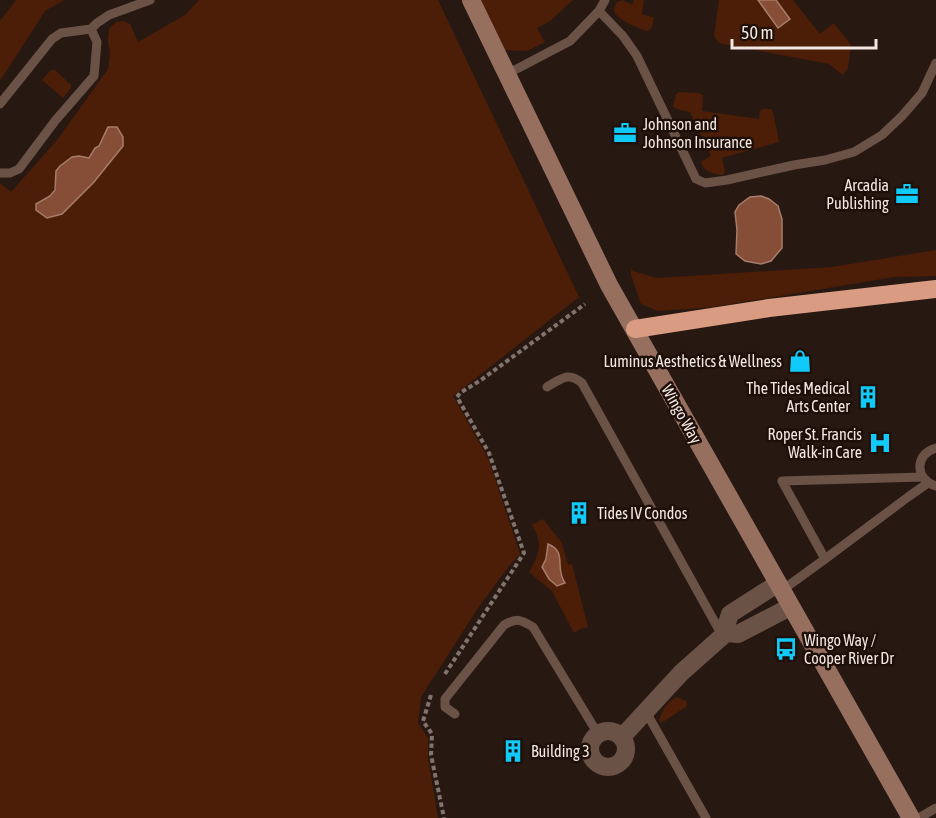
<svg xmlns="http://www.w3.org/2000/svg" width="936" height="818" font-family="'Asap Condensed',sans-serif">
	<style>
		.green { fill: #4c1e08; fill-rule: evenodd }
		.water { fill: #864e37; stroke: #a67c6a; stroke-width: 1.5 }
		.lines { fill: none; stroke-linecap: round; stroke-linejoin: round }
		.path { stroke: #81736d; stroke-width: 4; stroke-dasharray: 4.5 3; stroke-linecap: butt }
		.lane { stroke: #6b5247; stroke-width: 9 }
		.street { stroke: #6b5247; stroke-width: 18 }
		.secondary { stroke: #976f5f; stroke-width: 18 }
		.highway { stroke: #d99b81; stroke-width: 18 }
		.labels { text-anchor: middle; stroke-width: 5; stroke-linejoin: round; paint-order: stroke }
		.poi-label { font-size: 16px; fill: #f2e7e2; stroke: #1e0f09; text-anchor: start }
		.street-label { font-size: 16px; fill: #f2e7e2; stroke: #1e0f09 }
	</style>
	<rect width="100%" height="100%" fill="#281812"/>
	<g class="green">
		<polygon points="16,0 64,0 45,11 0,81 0,21"/>
		<path d="M199,0h239l141,297 -126,99 35,62 32,96 -11,12 -31,42 -57,89 -3,26 10,15v20l10,60h-438v-635l11,9 46,-52 51,-71 2,-16 -2,-12 1,-12 7,-7 8,-1 6,3 8,18 47,-27zM108,127l-14,55 -58,28v-5c13,-11 19,-8 19,-27l24,-22 10,2 3,-6 7,-6z"/>
		<polygon points="480,0 573,0 550,21 537,28 545,42 527,51 504,50"/>
		<path d="M623,0l9,5 2,-5h10l-2,14 12,4 -2,9 -4,4c-7,-1 -29,-11 -33,-18 -2,-5 0,-7 2,-11z"/>
		<polygon points="719,0 793,0 820,34 834,23 851,45 848,68 843,75 829,64 719,43 714,36"/>
		<polygon points="52,70 55,70 71,85 71,88 63,98 42,80 50,71"/>
		<path d="M679,92l19,1 5,2 -1,16 57,8 1,-8 2,-2h9l2,3 6,30 -57,16 3,13 -2,4c-10,-1 -19,-3 -22,-13l10,-6 -21,-44 -14,-3 -3,-3 3,-12z"/>
		<polygon points="936,250 936,276 894,277 713,307 658,311 641,304 631,275 631,268 633,271 657,278 832,267"/>
		<path d="M543,519l19,24 6,22 4,-1 16,63 -8,2 -6,4 -22,-42 -23,-19c10,-17 15,-28 3,-47z"/>
		<path d="M677,697l9,4 1,5 -24,16h-3l-1,-2c3,-9 8,-19 18,-23z"/>
	</g>
	<g class="water">
		<polygon points="758,0 776,0 790,19 778,28"/>
		<polygon points="108,127 117,127 123,137 123,146 94,182 62,214 47,218 36,210 36,204 50,196 55,190 56,171 60,166 72,157 79,156 89,158 95,148 99,146"/>
		<polygon points="761,196 769,199 778,206 782,219 782,248 771,261 761,264 745,261 736,254 737,230 735,212 739,205 750,197"/>
		<path d="M548,544c20,8 6,23 17,39l-8,3 -8,-7 -7,-12 4,-8z"/>
	</g>
	<g class="lines">
		<g class="path">
			<polyline points="445,674 524,553 489,453 457,397 460,393 481,380 585,304"/>
			<polyline points="431,695 423,721 432,734 431,755 444,818"/>
		</g>
		<g class="lane">
			<polyline points="599,11 623,36 637,56 696,179 705,183 727,180 794,165 825,160 854,152 882,135 902,116 922,93 936,63"/>
			<polyline points="507,74 570,41 599,11 605,0"/>
			<polyline points="0,104 52,39 61,33 91,29 97,23 109,15 150,0"/>
			<polyline points="0,173 10,173 19,169 55,121 94,76 97,42 91,29"/>
			<path d="M547,387c14,-8 21,-16 35,-4l141,254"/>
			<path d="M936,448c-22,6 -21,32 0,38"/>
			<polyline points="825,559 782,481 923,477"/>
			<polyline points="781,591 825,559 908,497 928,483"/>
			<polyline points="646,712 706,818"/>
			<path d="M455,714l-10,-7v-8l59,-74c13,-7 16,-6 29,2l65,107"/>
			<polyline points="919,818 936,808"/>
		</g>
		<g class="street">
			<polyline points="726,633 738,634 790,607"/>
			<circle cx="608" cy="749" r="18"/>
			<polyline points="622,737 681,673 726,633 727,623 730,614 777,584"/>
		</g>
		<polyline class="secondary" points="471,0 609,285 911,818"/>
		<polyline class="highway" points="635,329 769,308 936,289"/>
	</g>
	<defs>
		<g id="office-bare" transform="scale(1.8)"><path d="M-6-3h4V-5.5h4V-3h4V5H-6ZM-1-4.5V-3h2v-1.5ZM-6 0V1H6V0Z" fill="#10cafa" stroke="#1e0f09" stroke-width="2.5" paint-order="stroke"/></g>
		<g id="shop-bare" transform="scale(1.8)"><path d="M-5-2.5h2.3a2.7 3.5 0 0 1 5.4 0H5L5.5 6h-11ZM-1.5-2.5h3a1.5 2.3 0 0 0-3 0Z" fill="#10cafa" stroke="#1e0f09" stroke-width="2.5" paint-order="stroke"/></g>
		<g id="building-bare" transform="scale(1.8)"><path d="M-4-6H4V6H1V3H-1V6H-4ZM-2.5-4.3h1.7v1.8h-1.7ZM.8-4.3h1.7v1.8H.8ZM-2.5-1h1.7V.8h-1.7ZM.8-1h1.7V.8H.8Z" fill="#10cafa" stroke="#1e0f09" stroke-width="2.5" paint-order="stroke"/></g>
		<g id="hospital-bare" transform="scale(1.8)"><path d="M-5-5h3v3.5h4V-5h3V5h-3V1.5h-4V5h-3Z" fill="#10cafa" stroke="#1e0f09" stroke-width="2.5" paint-order="stroke"/></g>
		<g id="bus-bare" transform="scale(1.8)"><path d="M-5-6H5V4H4V6H2V4H-2V6H-4V4H-5ZM-3.5-4V0h7V-4ZM-3.5 1.2v1.5H-2V1.2ZM2 1.2v1.5H3.5V1.2Z" fill="#10cafa" stroke="#1e0f09" stroke-width="2.5" paint-order="stroke"/></g>
	</defs>
	<g fill-rule="evenodd">
		<use href="#office-bare" x="625" y="133"/>
		<use href="#office-bare" x="907" y="194"/>
		<use href="#shop-bare" x="800" y="361"/>
		<use href="#building-bare" x="868" y="397"/>
		<use href="#hospital-bare" x="880" y="443"/>
		<use href="#building-bare" x="579" y="513"/>
		<use href="#bus-bare" x="786" y="649"/>
		<use href="#building-bare" x="513" y="751"/>
	</g>
	<g class="labels">
		<g class="poi-label">
			<text x="643" y="130">Johnson and<tspan x="643" dy="18">Johnson Insurance</tspan></text>
			<text x="889" y="191" text-anchor="end">Arcadia<tspan x="889" dy="18">Publishing</tspan></text>
			<text x="782" y="367" text-anchor="end">Luminus Aesthetics &amp; Wellness</text>
			<text x="850" y="394" text-anchor="end">The Tides Medical<tspan x="850" dy="18">Arts Center</tspan></text>
			<text x="862" y="440" text-anchor="end">Roper St. Francis<tspan x="862" dy="18">Walk-in Care</tspan></text>
			<text x="597" y="519">Tides IV Condos</text>
			<text x="804" y="646">Wingo Way /<tspan x="804" dy="18">Cooper River Dr</tspan></text>
			<text x="531" y="757">Building 3</text>
		</g>
		<g class="street-label">
			<text transform="translate(682 414) rotate(61)" y="6">Wingo Way</text>
		</g>
	</g>
	<path d="M732 39v9h144v-9" fill="none" stroke="#f2e7e2" stroke-width="3"/>
	<text x="741" y="39" font-size="18" fill="#f2e7e2" stroke="#1e0f09" stroke-width="4.5" paint-order="stroke">50 m</text>
</svg>
